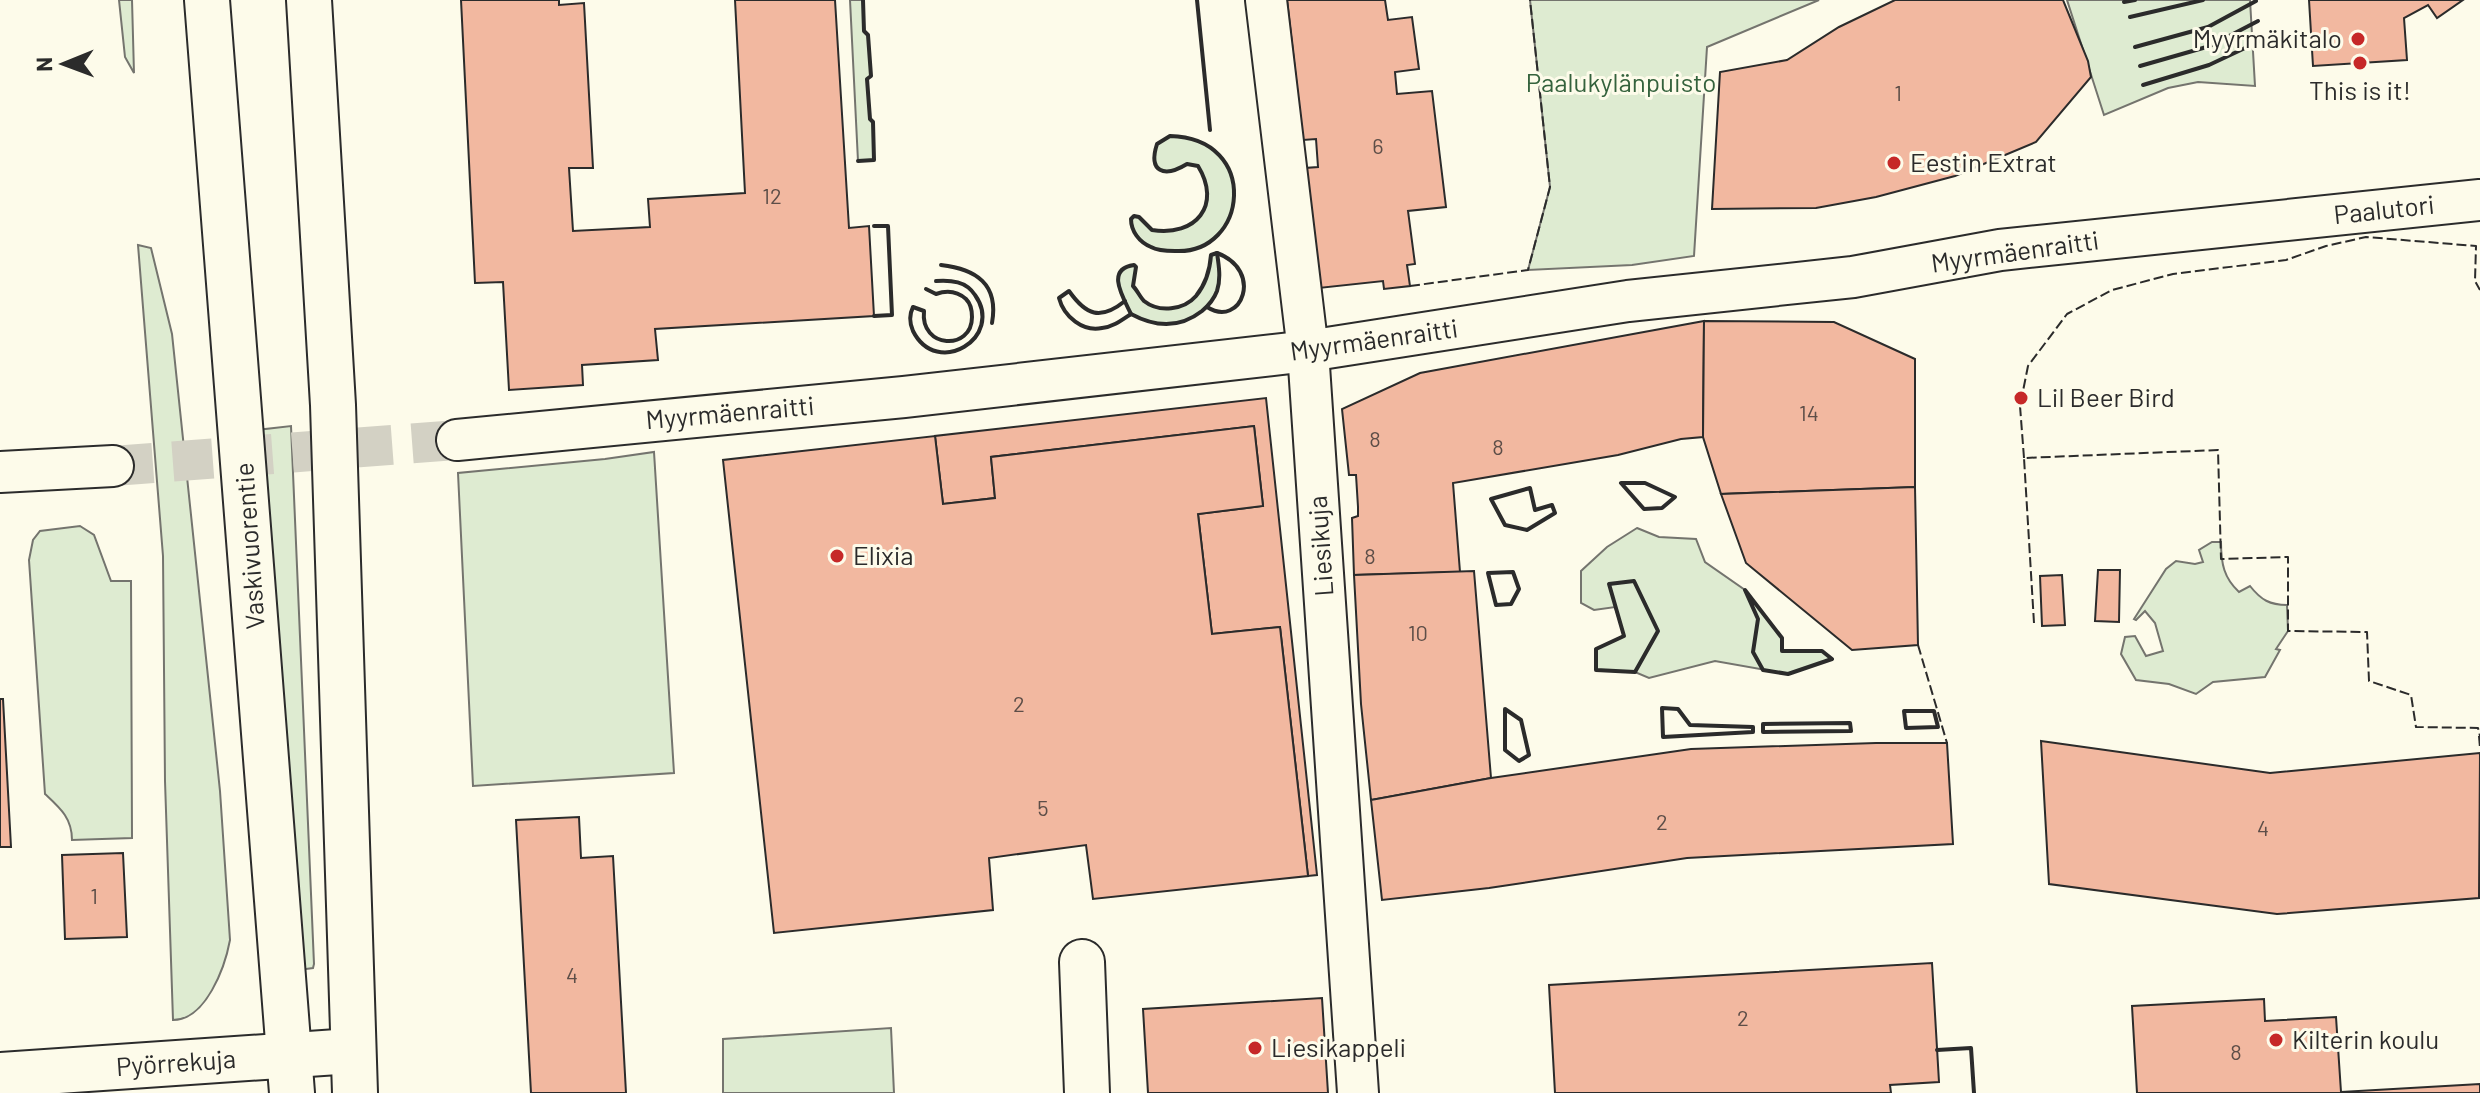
<svg xmlns="http://www.w3.org/2000/svg" width="2480" height="1093" font-family="Barlow,sans-serif">
	<style>
		.green { fill: #deebd1; stroke: #74746e; stroke-width: 2 }
		.building { fill: #f2b8a0; stroke: #2b2b2b; stroke-width: 2 }
		.lines { fill: none; stroke-linecap: round; stroke-linejoin: round }
		.pedestrian-tunnel { stroke: #d3d1c4; stroke-width: 40; stroke-dasharray: 40 20; stroke-linecap: butt }
		.pedestrian-casing { stroke: #2b2b2b; stroke-width: 44 }
		.minor-casing { stroke: #2b2b2b; stroke-width: 48 }
		.secondary-casing { stroke: #2b2b2b; stroke-width: 48 }
		.pedestrian { stroke: #fdfbea; stroke-width: 40 }
		.minor { stroke: #fdfbea; stroke-width: 44 }
		.secondary { stroke: #fdfbea; stroke-width: 44 }
		.fence { stroke: #2b2b2b; stroke-width: 2; stroke-dasharray: 10 4; stroke-linecap: butt }
		.wall { stroke: #2b2b2b; stroke-width: 4 }
		.poi-dot { fill: #c62828; stroke: #fdfbea; stroke-width: 3 }
		.labels { text-anchor: middle; stroke-width: 6; stroke-linejoin: round; paint-order: stroke }
		.number-label { font-size: 22px; fill: #5d4e48 }
		.poi-label { font-size: 26px; fill: #2b2b2b; stroke: #fdfbea; text-anchor: start }
		.park-label { font-size: 26px; fill: #34623c; stroke: #fdfbea }
		.street-label { font-size: 26px; fill: #2b2b2b; stroke: #fdfbea }
	</style>
	<rect width="100%" height="100%" fill="#fdfbea"/>
	<g class="green">
		<polygon points="119,0 132,0 134,73 125,57"/>
		<polygon points="850,0 863,0 864,31 868,35 871,76 867,79 870,119 873,122 874,160 858,161"/>
		<polygon points="1530,0 1819,0 1707,47 1694,256 1632,265 1528,270 1550,187"/>
		<polygon points="2067,0 2250,0 2255,86 2198,82 2168,88 2104,115"/>
		<path d="M1170,136c91,2 78,119 5,115 -8,0 -17,0 -24,-4 -12,-5 -20,-16 -20,-28l3,-3 5,1 13,13c44,7 70,-25 46,-64l-11,-2c-23,14 -39,9 -30,-20z"/>
		<path d="M138,245l13,3 21,86 48,457 10,149c-5,27 -24,80 -57,80l-8,-239 -2,-225z"/>
		<path d="M1217,253c2,13 4,26 0,38 -3,8 -9,15 -15,20 -23,18 -47,16 -71,3 -8,-17 -26,-45 3,-49l2,2 -3,19c4,4 7,11 11,15 14,12 40,9 52,-5 9,-11 14,-27 15,-41z"/>
		<polygon points="291,426 314,964 313,968 306,969 301,966 257,430"/>
		<polygon points="654,452 674,773 473,786 458,473 605,459"/>
		<path d="M80,526l14,9 17,46h20l1,257 -60,2c0,-22 -12,-32 -27,-46l-16,-234 4,-20 7,-9z"/>
		<polygon points="1637,528 1659,537 1696,539 1705,562 1745,590 1782,638 1782,651 1822,651 1832,659 1788,674 1715,661 1649,678 1635,672 1596,670 1596,649 1624,636 1615,607 1594,610 1581,603 1581,571 1607,547"/>
		<path d="M2212,542h9c0,22 3,36 18,50l11,-6c11,14 20,19 37,19l1,26 -12,18 4,1 -15,27 -52,5 -17,12 -27,-10 -33,-4 -15,-26 4,-17 10,-1 11,20 17,-5 -8,-28 -10,-12 -9,9 -2,-1 32,-50 10,-8 19,3 8,-2 -4,-12z"/>
		<polygon points="891,1028 894,1093 723,1093 723,1039"/>
	</g>
	<g class="building">
		<polygon points="461,0 559,0 559,5 584,3 593,168 569,168 573,231 650,227 648,199 745,193 735,0 835,0 849,228 869,226 874,316 655,329 658,360 582,365 583,385 509,390 503,282 475,283"/>
		<polygon points="1287,0 1385,0 1388,20 1412,17 1419,69 1395,72 1397,94 1432,91 1446,207 1408,211 1415,264 1407,265 1410,286 1384,289 1383,281 1319,288 1305,168 1318,167 1316,139 1303,140"/>
		<polygon points="1895,0 2063,0 2088,61 2091,77 2036,142 1955,176 1876,197 1816,208 1712,209 1720,72 1787,60 1839,27"/>
		<polygon points="2309,0 2463,0 2437,18 2428,5 2404,18 2407,60 2313,66"/>
		<polygon points="1704,321 1703,437 1681,439 1618,455 1453,483 1460,572 1354,575 1352,518 1358,516 1358,507 1356,475 1349,475 1342,409 1420,373"/>
		<polygon points="1704,321 1834,322 1915,359 1915,487 1721,494 1703,437"/>
		<polygon points="1266,398 1317,875 1308,876 1280,627 1212,634 1198,514 1263,506 1254,426 991,457 995,498 943,504 935,436"/>
		<polygon points="1254,426 1263,506 1198,514 1212,634 1280,627 1308,876 1093,899 1086,845 989,858 993,910 774,933 723,460 935,436 943,504 995,498 991,457"/>
		<polygon points="1915,487 1918,645 1852,650 1746,563 1721,494"/>
		<polygon points="2098,570 2120,570 2119,622 2095,621"/>
		<polygon points="1474,571 1491,778 1371,800 1361,704 1354,575"/>
		<polygon points="2062,575 2065,625 2042,626 2040,576"/>
		<polygon points="0,699 3,699 11,847 0,847"/>
		<polygon points="2041,741 2270,773 2480,753 2479,898 2277,914 2049,884"/>
		<polygon points="1876,743 1947,743 1953,844 1687,858 1489,888 1382,900 1371,800 1491,778 1691,749"/>
		<polygon points="579,817 581,858 613,856 626,1093 531,1093 516,820"/>
		<polygon points="123,853 127,937 65,939 62,855"/>
		<polygon points="1932,963 1939,1082 1890,1085 1891,1093 1555,1093 1549,985"/>
		<polygon points="1322,998 1328,1093 1148,1093 1143,1009"/>
		<polygon points="2264,999 2265,1021 2336,1017 2341,1092 2480,1084 2480,1093 2137,1093 2132,1006"/>
	</g>
	<g class="lines">
		<polyline class="pedestrian-tunnel" points="113,466 457,440"/>
		<g class="pedestrian-casing">
			<g id="pedestrian">
				<polyline points="1266,0 1308,351 1358,1093"/>
				<polyline points="457,440 904,397 1308,351 1628,301 1853,277 2000,250 2480,200"/>
				<polyline points="0,472 113,466"/>
			</g>
		</g>
		<g class="minor-casing">
			<g id="minor">
				<polyline points="1082,962 1087,1093"/>
				<polyline points="0,1075 352,1051"/>
			</g>
		</g>
		<g class="secondary-casing">
			<g id="secondary">
				<polyline points="207,0 292,1093"/>
				<polyline points="309,0 333,405 355,1093"/>
			</g>
		</g>
		<use href="#pedestrian" class="pedestrian"/>
		<use href="#minor" class="minor"/>
		<use href="#secondary" class="secondary"/>
		<g class="fence">
			<polyline points="1410,286 1528,270 1550,187 1530,0"/>
			<polyline points="2024,458 2020,406 2028,366 2067,314 2112,290 2173,274 2286,260 2326,246 2366,237 2476,246 2475,281 2480,290"/>
			<polyline points="2034,623 2024,458 2218,450 2221,559 2288,557 2288,631 2367,632 2369,681 2411,695 2416,727 2478,728 2480,736"/>
			<polyline points="1918,645 1947,743"/>
			<polyline points="2479,736 2480,748"/>
		</g>
		<g class="wall">
			<polyline points="1197,0 1210,130"/>
			<polyline points="2124,2 2135,0"/>
			<polyline points="2130,17 2203,0"/>
			<polyline points="2135,47 2208,27 2256,1"/>
			<polyline points="2140,66 2210,46 2258,21"/>
			<polyline points="2143,85 2209,65 2262,40"/>
			<path d="M1170,136c91,2 78,119 5,115 -8,0 -17,0 -24,-4 -12,-5 -20,-16 -20,-28l3,-3 5,1 13,13c44,7 70,-25 46,-64l-11,-2c-23,14 -39,8 -30,-20z"/>
			<polyline points="858,161 874,160 873,122 870,119 867,79 871,76 868,35 864,31 863,0"/>
			<path d="M1217,253c2,13 4,26 0,38 -3,8 -9,15 -15,20 -23,18 -47,16 -71,3 -8,-17 -26,-45 3,-49l2,2 -3,19c4,4 7,11 11,15 15,12 40,9 52,-5 9,-11 14,-27 15,-41z"/>
			<path d="M941,265c35,4 58,19 51,58"/>
			<path d="M926,289l10,5c11,-4 21,-3 30,5 5,5 6,11 6,18 0,34 -52,32 -48,-6l-11,-4c-4,8 -4,15 0,24 24,48 92,6 62,-36 -9,-14 -24,-15 -39,-14"/>
			<path d="M1125,301c-25,20 -39,14 -56,-10l-10,7c5,19 24,34 43,30 11,-1 20,-8 29,-14"/>
			<path d="M1207,307c35,22 57,-37 10,-54"/>
			<polyline points="874,316 892,315 888,226 874,226"/>
			<polygon points="1621,483 1645,483 1675,497 1662,508 1644,509"/>
			<polygon points="1530,488 1535,510 1552,505 1555,513 1527,530 1505,525 1491,499"/>
			<polygon points="1513,572 1519,589 1511,604 1496,605 1488,573"/>
			<polygon points="1634,581 1658,631 1635,672 1596,670 1596,649 1624,636 1609,584"/>
			<polygon points="1745,590 1782,638 1782,651 1822,651 1832,659 1788,674 1763,670 1753,652 1758,619"/>
			<polygon points="1662,708 1678,709 1690,725 1753,727 1753,732 1663,737"/>
			<polygon points="1505,709 1521,720 1529,755 1519,761 1505,750"/>
			<polygon points="1904,711 1934,711 1938,727 1906,728"/>
			<polygon points="1850,723 1851,731 1763,732 1763,724"/>
			<polyline points="1937,1050 1971,1048 1974,1093"/>
		</g>
	</g>
	<g class="poi-dot">
		<circle cx="2358" cy="39" r="8"/>
		<circle cx="2360" cy="63" r="8"/>
		<circle cx="1894" cy="163" r="8"/>
		<circle cx="2021" cy="398" r="8"/>
		<circle cx="837" cy="556" r="8"/>
		<circle cx="2276" cy="1040" r="8"/>
		<circle cx="1255" cy="1048" r="8"/>
	</g>
	<g class="labels">
		<g class="number-label">
			<text x="1898" y="101">1</text>
			<text x="1378" y="154">6</text>
			<text x="772" y="204">12</text>
			<text x="1809" y="421">14</text>
			<text x="1375" y="447">8</text>
			<text x="1498" y="455">8</text>
			<text x="1370" y="564">8</text>
			<text x="1418" y="641">10</text>
			<text x="1019" y="712">2</text>
			<text x="1043" y="816">5</text>
			<text x="1662" y="830">2</text>
			<text x="2263" y="836">4</text>
			<text x="94" y="904">1</text>
			<text x="572" y="983">4</text>
			<text x="1743" y="1026">2</text>
			<text x="2236" y="1060">8</text>
		</g>
		<g class="poi-label">
			<text x="2342" y="48" text-anchor="end">Myyrmäkitalo</text>
			<text x="2360" y="100" text-anchor="middle">This is it!</text>
			<text x="1910" y="172">Eestin Extrat</text>
			<text x="2037" y="407">Lil Beer Bird</text>
			<text x="853" y="565">Elixia</text>
			<text x="2292" y="1049">Kilterin koulu</text>
			<text x="1271" y="1057">Liesikappeli</text>
		</g>
		<g class="park-label">
			<text x="1621" y="92">Paalukylänpuisto</text>
		</g>
		<g class="street-label">
			<text transform="translate(2384 210) rotate(-6)" y="9">Paalutori</text>
			<text transform="translate(2015 252) rotate(-8)" y="9">Myyrmäenraitti</text>
			<text transform="translate(1374 340) rotate(-8)" y="9">Myyrmäenraitti</text>
			<text transform="translate(730 413) rotate(-5)" y="9">Myyrmäenraitti</text>
			<text transform="translate(250 546) rotate(-94)" y="9">Vaskivuorentie</text>
			<text transform="translate(1321 546) rotate(-94)" y="9">Liesikuja</text>
			<text transform="translate(176 1063) rotate(-4)" y="9">Pyörrekuja</text>
		</g>
	</g>
	<g transform="translate(64 64) rotate(269)" stroke="#fdfbea" stroke-width="6" paint-order="stroke">
	<path d="M0-6L14 30L0 20L-14 30Z" fill="#2b2b2b"/>
	<text y="-12" font-size="22" font-weight="bold" text-anchor="middle" fill="#2b2b2b">N</text>
	</g>
</svg>
